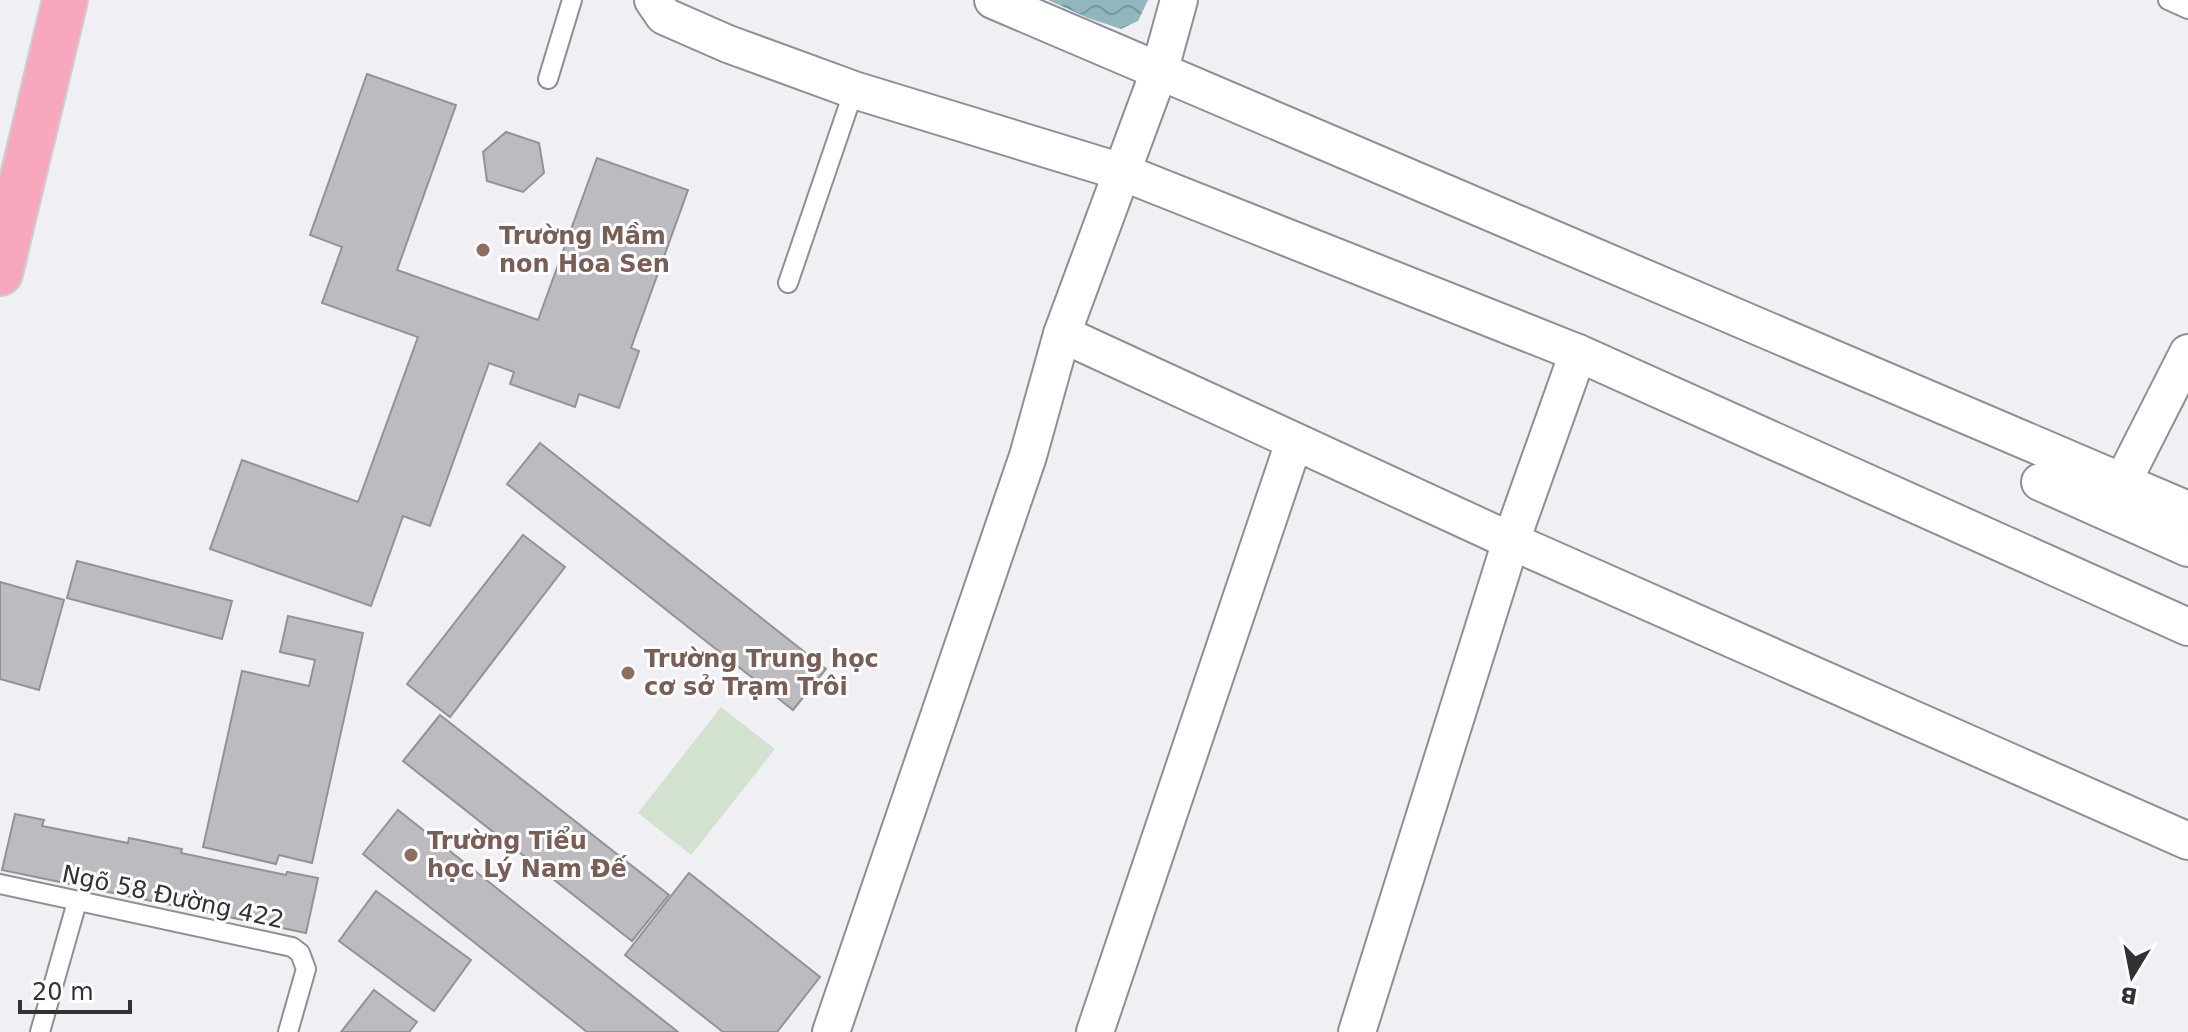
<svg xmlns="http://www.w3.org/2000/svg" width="2188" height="1032" font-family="'DejaVu Sans',sans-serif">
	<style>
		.park { fill: #d3e2ce }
		.water { fill: url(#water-waves) }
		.building { fill: #bcbbc0; stroke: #929297; stroke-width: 2 }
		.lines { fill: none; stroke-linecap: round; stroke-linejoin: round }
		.lane-casing { stroke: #8f8e93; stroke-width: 22 }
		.street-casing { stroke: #8f8e93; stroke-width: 40 }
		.primary-casing { stroke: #cecece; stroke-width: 48 }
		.lane { stroke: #fff; stroke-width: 18 }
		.street { stroke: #fff; stroke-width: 36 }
		.primary { stroke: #f8a8be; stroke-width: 44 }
		.education-dot { fill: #8d6e63; stroke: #fdfcfe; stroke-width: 3 }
		.labels { text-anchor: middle; stroke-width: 6; stroke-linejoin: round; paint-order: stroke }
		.education-label { font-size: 24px; font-weight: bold; fill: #785e54; stroke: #fdfcfe; text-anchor: start }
		.street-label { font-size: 24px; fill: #323133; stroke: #fdfcfe }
	</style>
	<defs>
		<pattern id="water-waves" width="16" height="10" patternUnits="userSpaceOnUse" patternTransform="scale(2)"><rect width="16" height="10" fill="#91b7bd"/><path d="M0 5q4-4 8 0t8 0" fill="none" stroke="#77959a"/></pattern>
	</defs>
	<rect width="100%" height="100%" fill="#efeff4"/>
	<polygon class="park" points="721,707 775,749 691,855 638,813"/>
	<polygon class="water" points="1048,0 1148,0 1138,21 1121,29 1088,18"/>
	<g class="building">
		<polygon points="367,74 456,105 397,270 538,320 597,158 688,190 631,348 639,351 619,408 579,394 575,407 510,384 514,372 489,363 430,526 403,516 371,606 210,549 242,460 358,502 418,337 322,303 342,247 310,235"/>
		<polygon points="506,132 539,143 544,173 523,192 487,181 483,152"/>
		<polygon points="540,443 826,669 793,710 507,484"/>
		<polygon points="523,535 565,567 450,717 407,684"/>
		<polygon points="77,561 232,601 222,639 67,598"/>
		<polygon points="0,582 64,600 39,690 0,679"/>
		<polygon points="288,616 363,633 312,863 279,855 276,864 203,847 242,671 309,686 315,660 280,652"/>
		<polygon points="440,715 669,895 632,941 403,761"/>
		<polygon points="398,810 678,1032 587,1032 363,854"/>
		<polygon points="15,814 44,820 42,826 128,843 129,838 182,849 181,853 286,875 287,872 318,878 306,933 2,870"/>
		<polygon points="689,873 820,977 777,1032 723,1032 625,955"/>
		<polygon points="376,891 471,960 434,1011 339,941"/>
		<polygon points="374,990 417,1022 409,1032 341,1032"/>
	</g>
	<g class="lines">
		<g class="lane-casing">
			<g id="lane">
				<polyline points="2168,0 2188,9"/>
				<polyline points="548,79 572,0"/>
				<polyline points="788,283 854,90"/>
				<polyline points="0,884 292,947 300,953 306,969 288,1032"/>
				<polyline points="40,1032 77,902"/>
			</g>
		</g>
		<g class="street-casing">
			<g id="street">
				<polyline points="653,0 664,16 728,44 854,90 1122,172 1578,353 2188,627"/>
				<polyline points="993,0 2188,510"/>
				<polyline points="1062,334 1511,541 2188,841"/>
				<polyline points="2123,481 2188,353"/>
				<polyline points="2040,482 2188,548"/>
				<polyline points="831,1032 1028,456 1062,334 1160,69 1179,0"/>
				<polyline points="1095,1032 1294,442"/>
				<polyline points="1357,1032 1511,541 1578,353"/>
			</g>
		</g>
		<g class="primary-casing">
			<polyline id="primary" points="0,273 65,0"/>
		</g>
		<use href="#lane" class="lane"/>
		<use href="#street" class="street"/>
		<use href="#primary" class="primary"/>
	</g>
	<g class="education-dot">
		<circle cx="483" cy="250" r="8"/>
		<circle cx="628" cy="673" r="8"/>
		<circle cx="411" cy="855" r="8"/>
	</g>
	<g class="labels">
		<g class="education-label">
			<text x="499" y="244">Trường Mầm<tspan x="499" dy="28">non Hoa Sen</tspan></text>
			<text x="644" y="667">Trường Trung học<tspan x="644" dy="28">cơ sở Trạm Trôi</tspan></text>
			<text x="427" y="849">Trường Tiểu<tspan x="427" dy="28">học Lý Nam Đế</tspan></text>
		</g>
		<g class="street-label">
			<text transform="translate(173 897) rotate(12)" y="8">Ngõ 58 Đường 422</text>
		</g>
	</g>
	<g transform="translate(2132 976) rotate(190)" stroke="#fdfcfe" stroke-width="6" paint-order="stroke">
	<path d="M0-6L14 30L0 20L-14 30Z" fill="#323133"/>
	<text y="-12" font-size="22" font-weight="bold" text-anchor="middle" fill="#323133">B</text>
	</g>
	<path d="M20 1000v12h110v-12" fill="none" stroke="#323133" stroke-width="4"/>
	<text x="32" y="1000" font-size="24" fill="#323133" stroke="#fdfcfe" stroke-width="6" paint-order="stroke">20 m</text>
</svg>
